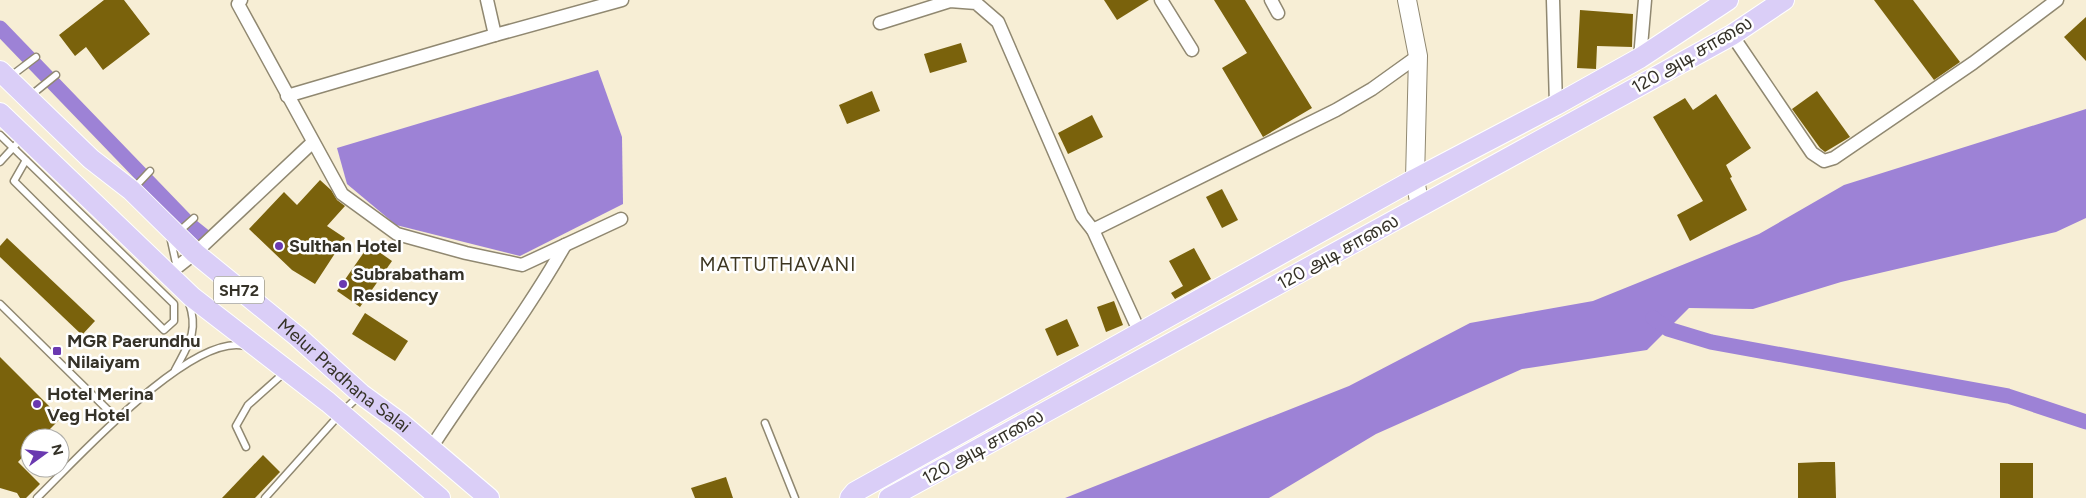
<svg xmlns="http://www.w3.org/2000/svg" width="2086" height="498" font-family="Figtree,'Noto Sans Tamil',sans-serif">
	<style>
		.water { fill: #9d82d6 }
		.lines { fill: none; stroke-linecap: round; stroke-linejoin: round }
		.canal { stroke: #9d82d6; stroke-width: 15 }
		.building { fill: #7a620c }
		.lane-casing { stroke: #908871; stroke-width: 9 }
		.street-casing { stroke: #908871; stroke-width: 15 }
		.secondary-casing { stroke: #908871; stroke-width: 20 }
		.primary-casing { stroke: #fff; stroke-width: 22 }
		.lane { stroke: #fff; stroke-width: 6 }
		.street { stroke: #fff; stroke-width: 12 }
		.secondary { stroke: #fff; stroke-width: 18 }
		.primary { stroke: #dacef7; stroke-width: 20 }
		.poi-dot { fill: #6a39b0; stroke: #fff; stroke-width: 2 }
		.labels { text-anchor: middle; stroke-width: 5; stroke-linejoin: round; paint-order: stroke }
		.shield { fill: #fff; stroke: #727068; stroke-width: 1 }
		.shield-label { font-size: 16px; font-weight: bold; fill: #353228 }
		.street-label { font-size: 18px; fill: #353228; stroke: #fff }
		.poi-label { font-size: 18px; font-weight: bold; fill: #353228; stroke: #fff; text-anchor: start }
		.neighbourhood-label { font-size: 19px; letter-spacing: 1px; fill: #3d3621; stroke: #fff }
	</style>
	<rect width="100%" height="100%" fill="#f7eed5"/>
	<g class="water">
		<polygon points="598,70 622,137 623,204 520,256 396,225 347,184 337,148"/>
		<polygon points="2086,109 2086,218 2056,232 1841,282 1753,309 1689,308 1647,350 1522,369 1376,434 1269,498 1065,498 1349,386 1470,323 1593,301 1759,234 1844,185"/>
	</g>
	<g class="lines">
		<g class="canal">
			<polyline points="0,28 189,224 204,236"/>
			<polyline points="1653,318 1668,329 1711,342 2008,396 2086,422"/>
		</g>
	</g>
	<g class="building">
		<polygon points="104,0 124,0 150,34 103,70 86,47 75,56 59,35"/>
		<polygon points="1104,0 1149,0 1117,20"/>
		<polygon points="1214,0 1245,0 1312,108 1263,137 1222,68 1247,53"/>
		<polygon points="1874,0 1913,0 1960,62 1934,80"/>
		<polygon points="1580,10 1633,14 1632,47 1597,46 1596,69 1577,68"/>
		<polygon points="2086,17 2086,61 2064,37"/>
		<polygon points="961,43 967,62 930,73 924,54"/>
		<polygon points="872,91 880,111 847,124 839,105"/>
		<polygon points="1817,91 1850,137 1825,152 1820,148 1792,109"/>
		<polygon points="1716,94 1751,148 1726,165 1732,177 1730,178 1747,210 1690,241 1677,215 1703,201 1653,117 1685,98 1693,110"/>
		<polygon points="1092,115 1103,137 1068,154 1058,133"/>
		<polygon points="320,180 331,190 337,200 345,206 327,226 345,238 315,284 292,270 249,229 284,192 297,205"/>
		<polygon points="1222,189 1238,220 1222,228 1206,197"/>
		<polygon points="7,238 95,321 82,335 0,257 0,246"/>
		<polygon points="369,245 392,261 360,307 337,291"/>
		<polygon points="1194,248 1211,279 1175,299 1171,293 1183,286 1169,261"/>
		<polygon points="1114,301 1123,325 1106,332 1097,307"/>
		<polygon points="365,313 408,341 395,361 352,334"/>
		<polygon points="1067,319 1079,346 1057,356 1045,329"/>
		<polygon points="0,357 61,418 41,438 30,438 30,449 18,462 40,484 26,498 20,498 17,493 0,488"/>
		<polygon points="263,455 280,472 255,498 222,498"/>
		<polygon points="1821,462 1835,462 1836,498 1798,498 1798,463"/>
		<rect x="2000" y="463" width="33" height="35"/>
		<polygon points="726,477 733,498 695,498 691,488"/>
	</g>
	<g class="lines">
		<g class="lane-casing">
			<g id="lane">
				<polyline points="11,76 36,57"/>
				<polyline points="30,96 56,75"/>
				<polyline points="0,135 174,304 174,321 164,330 14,181 26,160"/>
				<polyline points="0,162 23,137"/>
				<polyline points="134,188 150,171"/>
				<polyline points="181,234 184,227 194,218"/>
				<polyline points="170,236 177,268"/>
				<polyline points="0,304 117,419"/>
				<path d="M175,370c13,-25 24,-38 14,-67"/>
				<polyline points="765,423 795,498"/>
				<polyline points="246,447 236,426 248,405 285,372"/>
				<path d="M37,498c38,-37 154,-166 208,-152"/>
				<polyline points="265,498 341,413 359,396"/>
			</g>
		</g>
		<g class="street-casing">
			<g id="street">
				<polyline points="241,0 238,4 342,194 397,234 466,253 522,265 621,219"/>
				<polyline points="487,0 495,35"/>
				<polyline points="1161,0 1192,50"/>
				<polyline points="1271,0 1278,13"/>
				<polyline points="1553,0 1556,105"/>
				<polyline points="880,23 950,1 976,3 998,22 1082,216 1093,230 1336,110 1372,89 1418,56"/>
				<polyline points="1732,35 1812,153 1824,161 1834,158 1973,63 2057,0"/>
				<polyline points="1640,58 1645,0"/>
				<polyline points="287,96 495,35 622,0"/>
				<polyline points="1093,230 1140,333"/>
				<polyline points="167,275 195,253 313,142"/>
				<path d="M431,448c44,-68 95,-134 134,-203"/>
			</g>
		</g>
		<g class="secondary-casing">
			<polyline id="secondary" points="1407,0 1418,56 1415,179 1420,207"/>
		</g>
		<g class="primary-casing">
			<g id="primary">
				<path id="s1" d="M0,71l91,88 40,31 64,63 103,84 63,57 41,30 87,74"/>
				<polyline points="0,113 192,297 328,402 440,498"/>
				<polyline points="850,498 855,492 1415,179 1556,105 1640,58 1728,0"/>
				<polyline points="889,498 1732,35 1784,0"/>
			</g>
		</g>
		<use href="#lane" class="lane"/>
		<use href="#street" class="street"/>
		<use href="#secondary" class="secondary"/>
		<use href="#primary" class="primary"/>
	</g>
	<g class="poi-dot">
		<circle cx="279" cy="246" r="5"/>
		<circle cx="343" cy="284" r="5"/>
		<rect x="52" y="346" width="10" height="10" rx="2.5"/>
		<circle cx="37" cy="404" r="5"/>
	</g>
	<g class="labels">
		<rect class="shield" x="214" y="276.5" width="50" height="27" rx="4"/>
		<g class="shield-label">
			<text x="239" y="296">SH72</text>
		</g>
		<g class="street-label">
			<text transform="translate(1692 55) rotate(-30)" y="6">120 அடி சாலை</text>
			<text transform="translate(1338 252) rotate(-29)" y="6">120 அடி சாலை</text>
			<text dy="6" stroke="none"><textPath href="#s1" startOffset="460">Melur Pradhana Salai</textPath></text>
			<text transform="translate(983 447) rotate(-29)" y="6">120 அடி சாலை</text>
		</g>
		<g class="poi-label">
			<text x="289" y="252">Sulthan Hotel</text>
			<text x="353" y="280">Subrabatham<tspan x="353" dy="21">Residency</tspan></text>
			<text x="67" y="347">MGR Paerundhu<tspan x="67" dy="21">Nilaiyam</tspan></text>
			<text x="47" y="400">Hotel Merina<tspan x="47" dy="21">Veg Hotel</tspan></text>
		</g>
		<g class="neighbourhood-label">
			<text x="778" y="271">MATTUTHAVANI</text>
		</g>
	</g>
	<g transform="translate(45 453) rotate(75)"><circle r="24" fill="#ffffff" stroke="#aeada9"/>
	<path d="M0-4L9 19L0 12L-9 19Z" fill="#6a39b0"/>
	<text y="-8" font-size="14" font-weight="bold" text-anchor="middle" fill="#353228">N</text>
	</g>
</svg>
